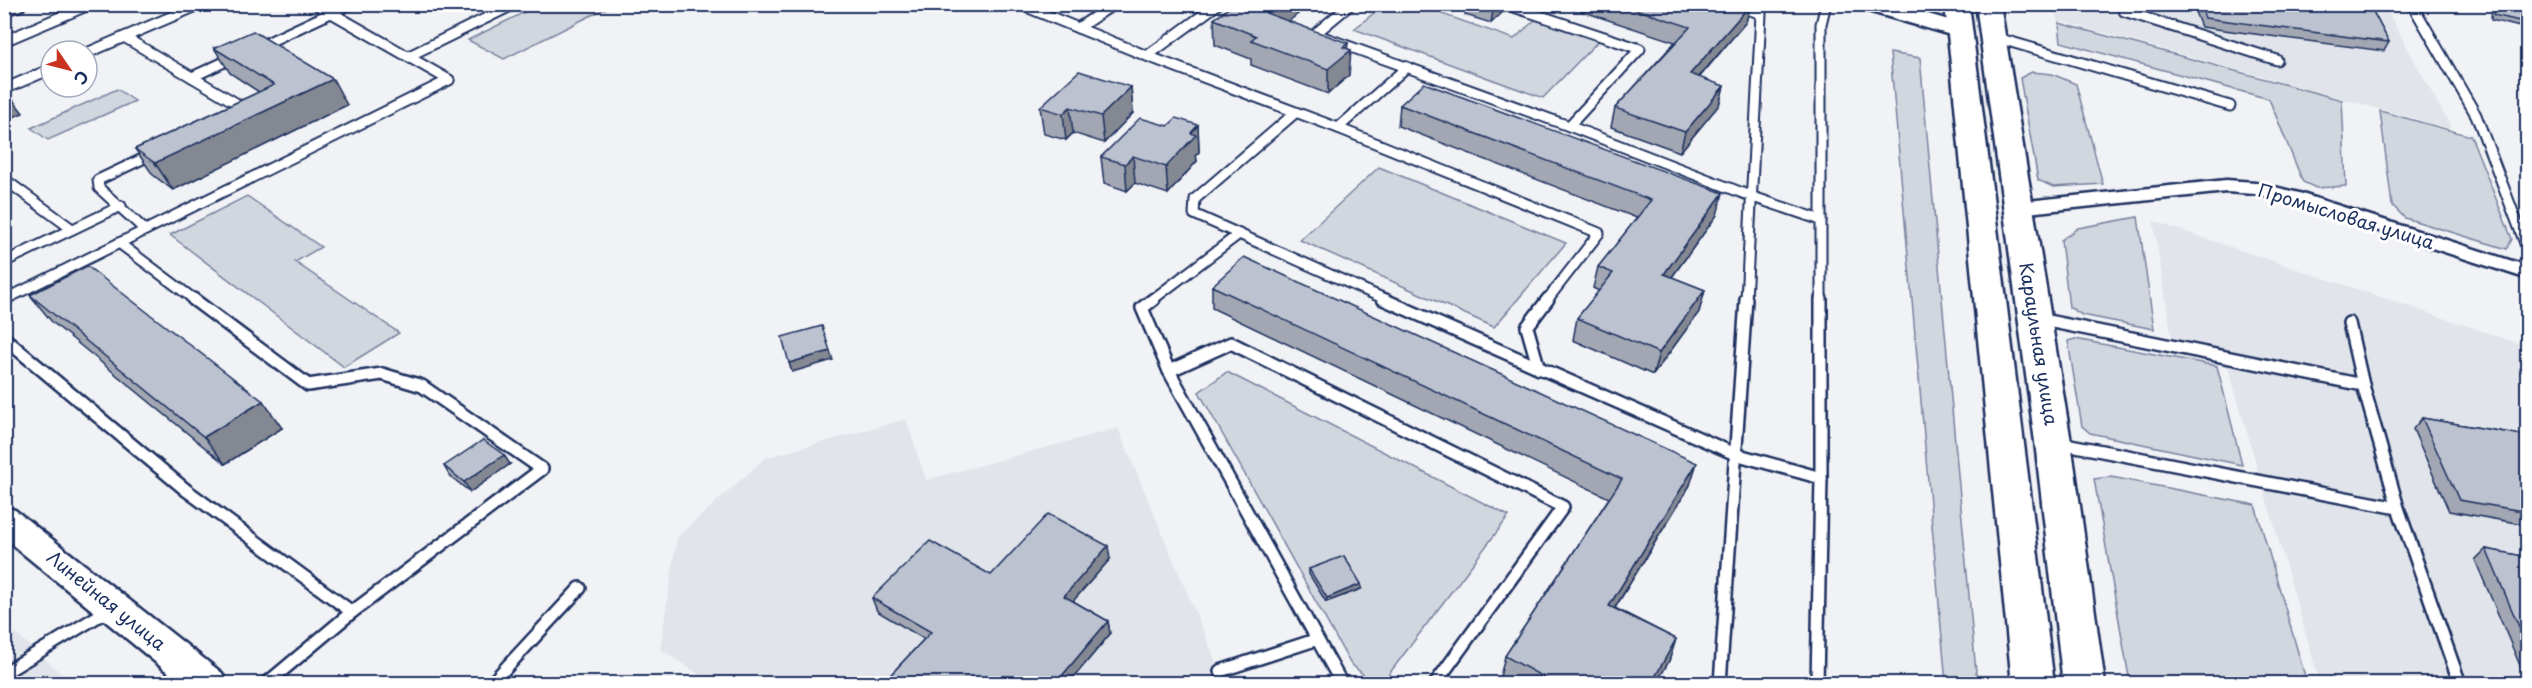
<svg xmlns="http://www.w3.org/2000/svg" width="2532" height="688" font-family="'Playpen Sans',sans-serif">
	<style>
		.built { fill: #e1e4ea }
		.green { fill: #d2d6df; stroke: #76829e; stroke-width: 1.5 }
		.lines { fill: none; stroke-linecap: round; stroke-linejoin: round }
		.lane-far1-casing { stroke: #1b2f5e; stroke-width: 13 }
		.lane-casing { stroke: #1b2f5e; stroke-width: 16 }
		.street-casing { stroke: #1b2f5e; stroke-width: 5 }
		.secondary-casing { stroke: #1b2f5e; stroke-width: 5 }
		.primary-casing { stroke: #1b2f5e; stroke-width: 5 }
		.lane-far1 { stroke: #fff; stroke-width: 9 }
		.lane { stroke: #fff; stroke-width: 11 }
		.street { fill: #fff; fill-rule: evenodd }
		.secondary { fill: #fff; fill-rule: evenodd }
		.primary { fill: #fff; fill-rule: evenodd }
		.wall { fill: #a2a7b3; stroke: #1b2f5e; stroke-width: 1.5 }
		.shaded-wall { fill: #848892; stroke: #1b2f5e; stroke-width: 1.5 }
		.building { fill: #bcc2d0; stroke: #1b2f5e; stroke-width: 1.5 }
		.labels { text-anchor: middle; stroke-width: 6; stroke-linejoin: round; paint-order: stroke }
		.street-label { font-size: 18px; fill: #1b2f5e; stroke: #fff }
	</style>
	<rect width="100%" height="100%" fill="#f1f2f5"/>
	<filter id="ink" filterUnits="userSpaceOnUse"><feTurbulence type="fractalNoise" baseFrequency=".0167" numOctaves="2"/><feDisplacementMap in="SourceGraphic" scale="12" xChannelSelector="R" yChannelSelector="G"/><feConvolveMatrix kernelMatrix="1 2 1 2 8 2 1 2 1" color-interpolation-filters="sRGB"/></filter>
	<g filter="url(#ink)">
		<g class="built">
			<polygon points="2054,5 2384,5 2452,129 2057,20"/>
			<polygon points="2153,221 2527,346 2527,683 2320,683 2228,367 2175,356"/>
			<polygon points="906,419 926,480 1118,428 1225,683 712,683 660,649 677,537 765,458"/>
			<polygon points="4,624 37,652 72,683 5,683"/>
		</g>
		<g class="green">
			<polygon points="541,4 612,5 504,59 468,40"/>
			<polygon points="1452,4 1442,14 1514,39 1536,19 1599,40 1543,98 1354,29 1384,5"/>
			<polygon points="2059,23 2342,100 2346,186 2316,188 2303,182 2269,99 2061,42"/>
			<polygon points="1890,53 1920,58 1977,683 1946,683"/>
			<polygon points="2032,72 2052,74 2076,84 2103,184 2053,187 2038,180 2020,78"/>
			<polygon points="117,89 135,101 48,140 31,128"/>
			<polygon points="2380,111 2471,136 2512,239 2507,249 2405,218 2392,205"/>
			<polygon points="1379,167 1566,243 1494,327 1300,240"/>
			<polygon points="247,196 321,247 295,262 399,333 344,367 170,235"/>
			<polygon points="2138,217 2154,329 2082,315 2069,307 2061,240 2078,228"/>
			<polygon points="2075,339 2217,366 2242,465 2090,433 2082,426 2068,341"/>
			<polygon points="1227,372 1509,516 1382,683 1373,683 1350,663 1199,392"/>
			<polygon points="2111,477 2255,505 2307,683 2130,683 2094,479"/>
		</g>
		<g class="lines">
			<g class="lane-far1-casing">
				<g id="lane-far1">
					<polyline points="316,4 449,80"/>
					<polyline points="1019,4 1078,28 1114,4"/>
					<polyline points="1218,4 1147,56 1338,128 1599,233 1547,300"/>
					<polyline points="1351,4 1315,34 1569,126 1753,197 1821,220"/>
					<polyline points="1505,4 1640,49 1569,126"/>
					<polyline points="1735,4 1761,14 1746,300"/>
					<polyline points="2122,4 2124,11 2277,60"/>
					<polyline points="2412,4 2476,115 2528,251"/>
					<polyline points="1078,28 1147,56"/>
					<polyline points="124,37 246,109"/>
					<polyline points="1994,37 2230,106"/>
					<polyline points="4,41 91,4"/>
					<polyline points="258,47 350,4"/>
					<polyline points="87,53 201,4"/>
					<polyline points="409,56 515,4"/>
					<polyline points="192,77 235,57"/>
					<polyline points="4,89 51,69"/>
					<polyline points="1338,128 1407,67"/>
					<polyline points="4,179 72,229"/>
					<polyline points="145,230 99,188 98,180 153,154"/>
					<polyline points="1239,234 1194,214 1195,199 1295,113"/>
					<polyline points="119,243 195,300"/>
					<polyline points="4,262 121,206"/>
					<polyline points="4,300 449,80"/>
					<polyline points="1152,300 1239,234 1387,300"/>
					<polyline points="1821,300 1821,24 1826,4"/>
				</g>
			</g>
			<g class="lane-casing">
				<g id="lane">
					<polyline points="193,299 308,385 382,374 422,386 542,469 352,612 266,684"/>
					<polyline points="1154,299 1142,308 1169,371 1342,684"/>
					<polyline points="1383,299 1735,454 1821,478"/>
					<polyline points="4,300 6,299"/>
					<polyline points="2038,319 2363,385 2398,508 2460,684"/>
					<polyline points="2349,323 2363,385"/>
					<polyline points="4,338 186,490 352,612"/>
					<polyline points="1539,369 1527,327 1548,299"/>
					<polyline points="1169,371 1231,343 1563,507 1435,684"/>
					<polyline points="2060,443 2398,508"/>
					<polyline points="1220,671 1315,640"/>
					<polyline points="4,673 110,609"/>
					<polyline points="491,684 580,588"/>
					<polyline points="1720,684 1746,299"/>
					<polyline points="1817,684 1821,478 1821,299"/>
				</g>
			</g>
			<g class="street-casing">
				<polygon id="street" points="2226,180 2255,182 2299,193 2528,266 2528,279 2286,201 2255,194 2226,192 2018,214 2011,212 2009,208 2011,204 2018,202"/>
			</g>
			<g class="secondary-casing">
				<g id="secondary">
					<polygon points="4,4 25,4 23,9 4,15"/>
					<polygon points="1859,4 1894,4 1969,26 1972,31 1969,36 1961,38 1861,9"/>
					<polygon points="4,507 15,510 222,673 227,684 182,684 4,538"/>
				</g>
			</g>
			<g class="primary-casing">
				<g id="primary">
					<polygon points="1945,4 1969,4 2054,684 2012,684"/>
					<polygon points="1976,4 2000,4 2071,442 2105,684 2063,684 2035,442"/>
				</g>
			</g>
			<use href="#lane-far1" class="lane-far1"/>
			<use href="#lane" class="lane"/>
			<use href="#street" class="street"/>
			<use href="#secondary" class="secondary"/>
			<use href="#primary" class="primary"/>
		</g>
		<g class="wall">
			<polygon points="1234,4 1307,4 1307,7 1288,21 1348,49 1349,75 1328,94 1251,65 1251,59 1215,45 1214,19"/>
			<polygon points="1466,4 1505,4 1504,11 1491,23 1465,15"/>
			<polygon points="1560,4 1751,4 1746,22 1699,78 1724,86 1719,105 1680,152 1611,127 1615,108 1675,42"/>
			<polygon points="2192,4 2369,4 2389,42 2384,51 2201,27"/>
			<polygon points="2492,4 2528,4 2528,29 2491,20"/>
			<polygon points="214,48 347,105 173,190 153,175 135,149 259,92 230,73"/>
			<polygon points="1131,87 1133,113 1104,143 1073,133 1066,140 1044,134 1040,107"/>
			<polygon points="1400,105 1717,215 1672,277 1705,290 1699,312 1653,375 1573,340 1577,318 1599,291 1593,288 1598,267 1637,218 1398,126"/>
			<polygon points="1198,125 1199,152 1196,155 1197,161 1168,194 1135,183 1127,191 1104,183 1101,157 1168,126"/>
			<polygon points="1212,286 1690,485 1615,608 1676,639 1669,661 1656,684 1512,684 1500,677 1505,656 1609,498 1212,308"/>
			<polygon points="30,295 282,428 225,464 52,322"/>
			<polygon points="2422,418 2528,436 2528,525 2449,511 2413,429"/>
			<polygon points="510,464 470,492 449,475 444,466"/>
			<polygon points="2486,549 2528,557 2528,684 2475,560"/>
			<polygon points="1110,559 1073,601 1108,621 1110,634 1068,684 882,684 924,639 877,611 872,598 991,575"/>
			<polygon points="1309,569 1361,589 1326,602 1309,574"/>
		</g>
		<g class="shaded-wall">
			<polygon points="1278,4 1307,4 1307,7 1266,39 1266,13"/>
			<polygon points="1494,4 1505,4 1504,11 1491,23"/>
			<polygon points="1751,4 1746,22 1685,93 1690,74"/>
			<polygon points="1348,43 1347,53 1351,50 1349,75 1328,94 1328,69 1343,47"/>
			<polygon points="333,79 347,105 173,190 155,163"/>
			<polygon points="1724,86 1719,105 1680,152 1685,132"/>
			<polygon points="1131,87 1133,113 1104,143 1101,116"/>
			<polygon points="7,92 23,113 4,121 4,93"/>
			<polygon points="1070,107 1073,133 1066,140 1063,114"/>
			<polygon points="1198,125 1199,152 1196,155 1197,161 1168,194 1166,167 1191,133"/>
			<polygon points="1133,156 1135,183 1127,191 1125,164"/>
			<polygon points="1723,193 1717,215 1658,296 1664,274"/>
			<polygon points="1705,290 1699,312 1653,375 1659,353"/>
			<polygon points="830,351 833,360 792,372 789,363"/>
			<polygon points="263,401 282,428 225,464 204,437"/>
			<polygon points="504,455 510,464 470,492 464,482"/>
			<polygon points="1697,463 1690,485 1603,627 1609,606"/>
			<polygon points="1108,546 1110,559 1066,609 1064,596"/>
			<polygon points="1361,584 1361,589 1326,602 1327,598"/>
			<polygon points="1108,621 1110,634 1068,684 1055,684"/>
			<polygon points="1676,639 1669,661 1656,684 1651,684"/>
		</g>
		<g class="building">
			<polygon points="1234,4 1278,4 1266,13 1348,43 1343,47 1351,50 1328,69 1251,40 1256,36 1214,19"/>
			<polygon points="1620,4 1751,4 1690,74 1724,86 1685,132 1615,108 1690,27"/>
			<polygon points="2200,4 2369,4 2389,42 2205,18"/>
			<polygon points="2495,4 2528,4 2528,23 2494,15"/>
			<polygon points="253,31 333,79 155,163 135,149 274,85 214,48"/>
			<polygon points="1079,71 1131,87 1101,116 1070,107 1063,114 1040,107"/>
			<polygon points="1424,83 1723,193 1664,274 1705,290 1659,353 1577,318 1613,273 1598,267 1651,200 1400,105"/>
			<polygon points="1140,118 1168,126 1176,118 1198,125 1191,133 1196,135 1166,167 1133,156 1125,164 1101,157"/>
			<polygon points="1244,257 1697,463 1609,606 1676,639 1651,684 1556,684 1505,656 1622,479 1212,286"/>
			<polygon points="87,266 263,401 204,437 30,295"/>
			<polygon points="822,326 830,351 789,363 782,337"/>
			<polygon points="2422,418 2528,436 2528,512 2459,500"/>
			<polygon points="483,440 504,455 464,482 444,466"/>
			<polygon points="1048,514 1108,546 1064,596 1108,621 1055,684 882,684 931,632 872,598 930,541 991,575"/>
			<polygon points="2486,549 2528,557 2528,648"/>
			<polygon points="1344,556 1361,584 1327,598 1309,569"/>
		</g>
	</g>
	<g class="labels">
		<g class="street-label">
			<text transform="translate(2346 217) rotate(17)" y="6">Промысловая улица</text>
			<text transform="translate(2038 344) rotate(81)" y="6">Караульная улица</text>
			<text transform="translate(106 601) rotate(39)" y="6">Линейная улица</text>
		</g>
	</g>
	<rect width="2532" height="688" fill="none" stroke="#fff" stroke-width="24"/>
	<rect x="12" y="12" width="2508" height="664" fill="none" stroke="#1b2f5e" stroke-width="2" filter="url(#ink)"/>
	<g transform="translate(69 69) rotate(125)"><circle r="28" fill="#ffffff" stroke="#a4acbf" stroke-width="1.5"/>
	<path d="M0-4.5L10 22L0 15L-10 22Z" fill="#c8321e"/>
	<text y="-9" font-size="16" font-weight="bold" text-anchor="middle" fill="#1b2f5e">С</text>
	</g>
</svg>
